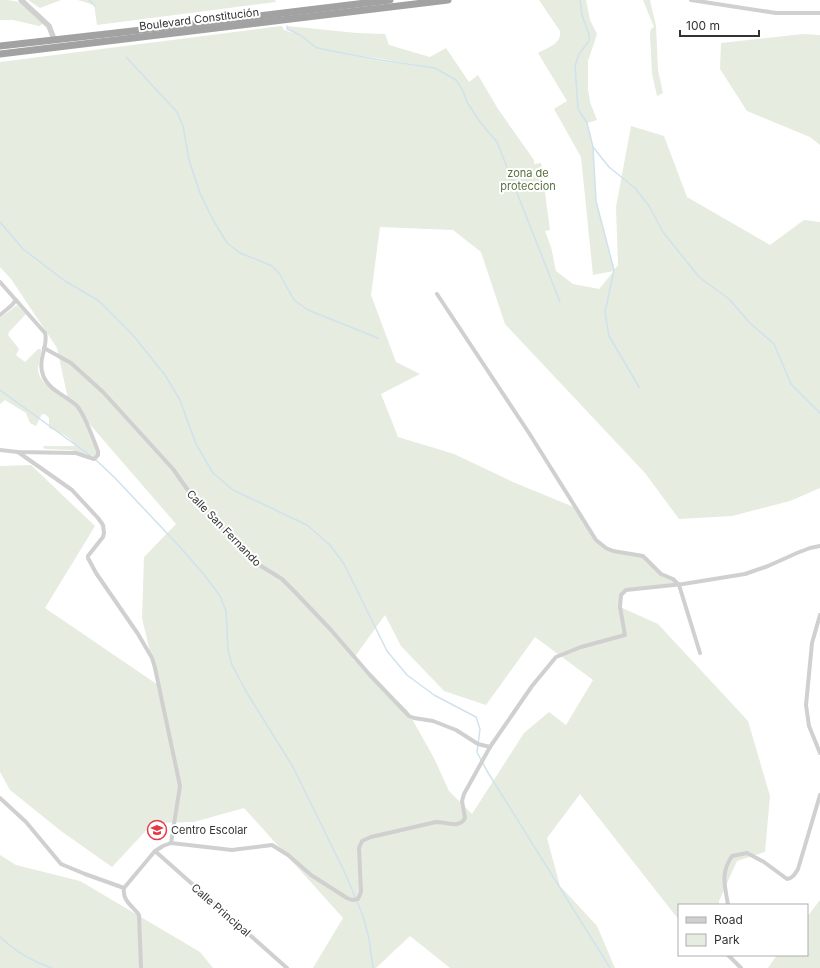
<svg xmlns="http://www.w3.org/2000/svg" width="820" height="968" font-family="Inter,sans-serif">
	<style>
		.green { fill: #e6ecdf; fill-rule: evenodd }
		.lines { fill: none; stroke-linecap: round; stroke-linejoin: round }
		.stream { stroke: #cfe2ee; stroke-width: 1.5 }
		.minor { stroke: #d0d0d0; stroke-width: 4 }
		.tertiary { stroke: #d0d0d0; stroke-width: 5.5 }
		.trunk { stroke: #a2a2a2; stroke-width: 7 }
		.labels { text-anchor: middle; stroke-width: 4; stroke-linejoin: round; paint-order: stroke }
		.street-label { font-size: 11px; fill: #333; stroke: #fff }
		.park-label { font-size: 11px; fill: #56703f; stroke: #fff }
		.poi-label { font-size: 11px; fill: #333; stroke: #fff; text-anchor: start }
	</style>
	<rect width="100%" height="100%" fill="#fff"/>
	<g class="green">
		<path d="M0,0c26,0 27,6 43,24l-4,2 -26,-6h-13z"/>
		<polygon points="28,0 61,0 40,8"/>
		<polygon points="78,0 275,0 276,2 97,25 94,5"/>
		<path d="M539,0h47l4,20 7,14 -9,27v28l2,13 7,18 -10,3 6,24 3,54 18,69 4,-5 -2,-58 15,-81 33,10 23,61 83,48 34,-25 16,2v266l-30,13 -58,15 -53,3 -34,-46 -140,-149 -24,-72 -28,-22 -73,-3 -9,68 25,67 24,12 -39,20 17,43 56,17 59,28 63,26 20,32 10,8 37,8 5,6 31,23 -53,5 -5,5 -1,12 38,17 90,97 22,75 -5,56 -28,9 -18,40v4h-40v15l-99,-126 -33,44 13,48 37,40 18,42h-165l-40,-32 -34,32h-63l30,-50 -99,-110 -50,14 -41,1 -41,44 -51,-36 -51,-41 -10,-18v-306l31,-1 64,61 -50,82 113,77 -16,-67 2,-61 32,-33 -96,-111 16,37 1,3 -3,3 -23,-6 -25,-1 -3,-1 1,-2h31c-4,-10 -17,-14 -26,-18v-10l-4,-4h-3l-6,12 -6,-3 -4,-10 -21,-13 -5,4v-86l17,-13 9,9 -17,18 -1,3 11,14 -3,6 9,7 13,-13h3c0,6 -2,12 -3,19 0,16 19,24 30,31l-11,-51 -46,-69 -11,-12v-205l282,-36 2,4 12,4 -9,-5v-3l70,7 28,1 4,11 41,12 16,-9 23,34 9,-7 20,34 36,51v4l7,-1 9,67 -5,1 6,16 5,24 17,13 26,5 15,-18 -21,4 -12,-118 -27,-48 13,-8 -29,-48c9,-5 24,-9 22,-22zM334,51l101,17 -55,-7zM385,615l16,31 43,45 42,14 49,-68 58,43 -27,45 -17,-13 -25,21 -52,81 -23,-23 -15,-33 -27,-48 -54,-51z"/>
		<polygon points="643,0 650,0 656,26 658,70 663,93 657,96 652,73 650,33 651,29 654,27"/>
		<polygon points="803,34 820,35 820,145 810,137 747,111 720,69 721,43"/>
		<polygon points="0,855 16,865 80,881 200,952 213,968 0,968"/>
		<polygon points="820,900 820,968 768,968 777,955 807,955 807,917"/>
	</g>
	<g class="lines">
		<g class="stream">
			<polyline points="89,0 95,6"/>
			<polyline points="580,0 582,15 589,35 589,41 579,54 575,66 578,109 587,123 593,147 596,201 614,270 605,312 609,336 639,387"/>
			<polyline points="287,26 287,29 300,35 317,48 380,60 435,68 456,80 463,91 467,102 480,122 497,142 560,302"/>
			<polyline points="126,57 177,112 183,126 189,160 200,193 212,218 227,243 240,253 258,260 272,266 279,273 294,300 308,310 378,338"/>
			<polyline points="593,147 609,167 635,188 649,206 663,232 699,277 729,299 750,323 774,344 791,384 820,413"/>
			<polyline points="0,222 23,249 65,281 99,301 132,334 165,375 180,400 196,444 213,473 233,490 307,525 330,545 344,564 387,651 407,675 434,695 476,717 480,729 477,752 487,771 610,968"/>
			<polyline points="0,390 91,456"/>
			<polyline points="96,460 115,478 180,547 206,577 220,596 226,611 228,650 232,665 247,693 293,767 345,873 363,916 369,939 373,968"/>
			<path d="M0,937c15,14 33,25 52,31"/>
		</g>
		<g class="minor">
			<polyline points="691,0 776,13 820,13"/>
			<path d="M0,282l45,51c4,13 -8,26 -2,42 5,15 24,21 34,31 7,7 17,35 21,45v4l-4,4 -18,-6 -58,-1 -18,-2"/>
			<polyline points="437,294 529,433 596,540 606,548 613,551 643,556 661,574 673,579 679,585 700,653"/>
			<polyline points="0,315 12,305 16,300"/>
			<polyline points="44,348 71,363 103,392 173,469 194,499 256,563 282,579 295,592 331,630 369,674 409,716 414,718 433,721 456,730 478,744 490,747"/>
			<polyline points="18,452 72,490 98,518 103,525 104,533 103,537 88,556 88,558 96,573 138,634 152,658 155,668 180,786 171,843"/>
			<polyline points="820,615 812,643 806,705 809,726 820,753"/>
			<path d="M0,798l26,24 35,42 24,10 39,14 31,-37 8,-5 8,-3 61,7 40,-5 16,10 23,20 36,23 5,2 6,-1 3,-7 -2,-44 3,-7 9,-4 65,-15c10,0 23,7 29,-4l-3,-17 2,-7 26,-47 42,-61 24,-29 25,-10 44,-12 -5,-28 1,-12 5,-5 57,-6 62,-10 23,-8 29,-13 13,-5 10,-2"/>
			<polyline points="155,851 287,968"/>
			<path d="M124,888c-2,13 9,18 15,27l2,53"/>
			<path d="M728,905c-3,-20 -8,-31 4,-49l15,-3 17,9 23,17c6,-1 8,-5 11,-10l22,-74"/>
			<polyline points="728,955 741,968"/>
		</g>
		<polyline class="tertiary" points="21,0 49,26 54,39"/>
		<g class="trunk">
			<polyline points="0,46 177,26 390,0"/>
			<polyline points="0,54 448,0"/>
		</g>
	</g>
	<defs>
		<g id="school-ring" transform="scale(1)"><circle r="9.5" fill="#fff" stroke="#e63946" stroke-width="1.5"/><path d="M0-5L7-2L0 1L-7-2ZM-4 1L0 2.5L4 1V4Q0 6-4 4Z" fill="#e63946"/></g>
	</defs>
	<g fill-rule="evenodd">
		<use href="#school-ring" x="157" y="830"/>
	</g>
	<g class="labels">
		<g class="street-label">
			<text transform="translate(199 19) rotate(-7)" y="4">Boulevard Constitución</text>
			<text transform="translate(224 528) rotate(46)" y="4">Calle San Fernando</text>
			<text transform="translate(221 910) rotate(41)" y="4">Calle Principal</text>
		</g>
		<g class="park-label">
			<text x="528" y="177">zona de<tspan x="528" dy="13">proteccion</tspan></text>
		</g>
		<g class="poi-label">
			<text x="171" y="834">Centro Escolar</text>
		</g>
	</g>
	<rect x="678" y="904" width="130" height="52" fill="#ffffff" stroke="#adadad"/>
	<rect x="686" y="917" width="20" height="6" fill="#d0d0d0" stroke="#adadad"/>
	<text x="714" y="924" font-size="12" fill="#333333">Road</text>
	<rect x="686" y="934" width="20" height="12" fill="#e6ecdf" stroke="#adadad"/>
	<text x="714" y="944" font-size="12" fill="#333333">Park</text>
	<path d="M680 30v6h79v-6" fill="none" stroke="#333333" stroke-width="2"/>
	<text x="686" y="30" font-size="12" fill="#333333" stroke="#ffffff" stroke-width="3" paint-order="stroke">100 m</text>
</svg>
